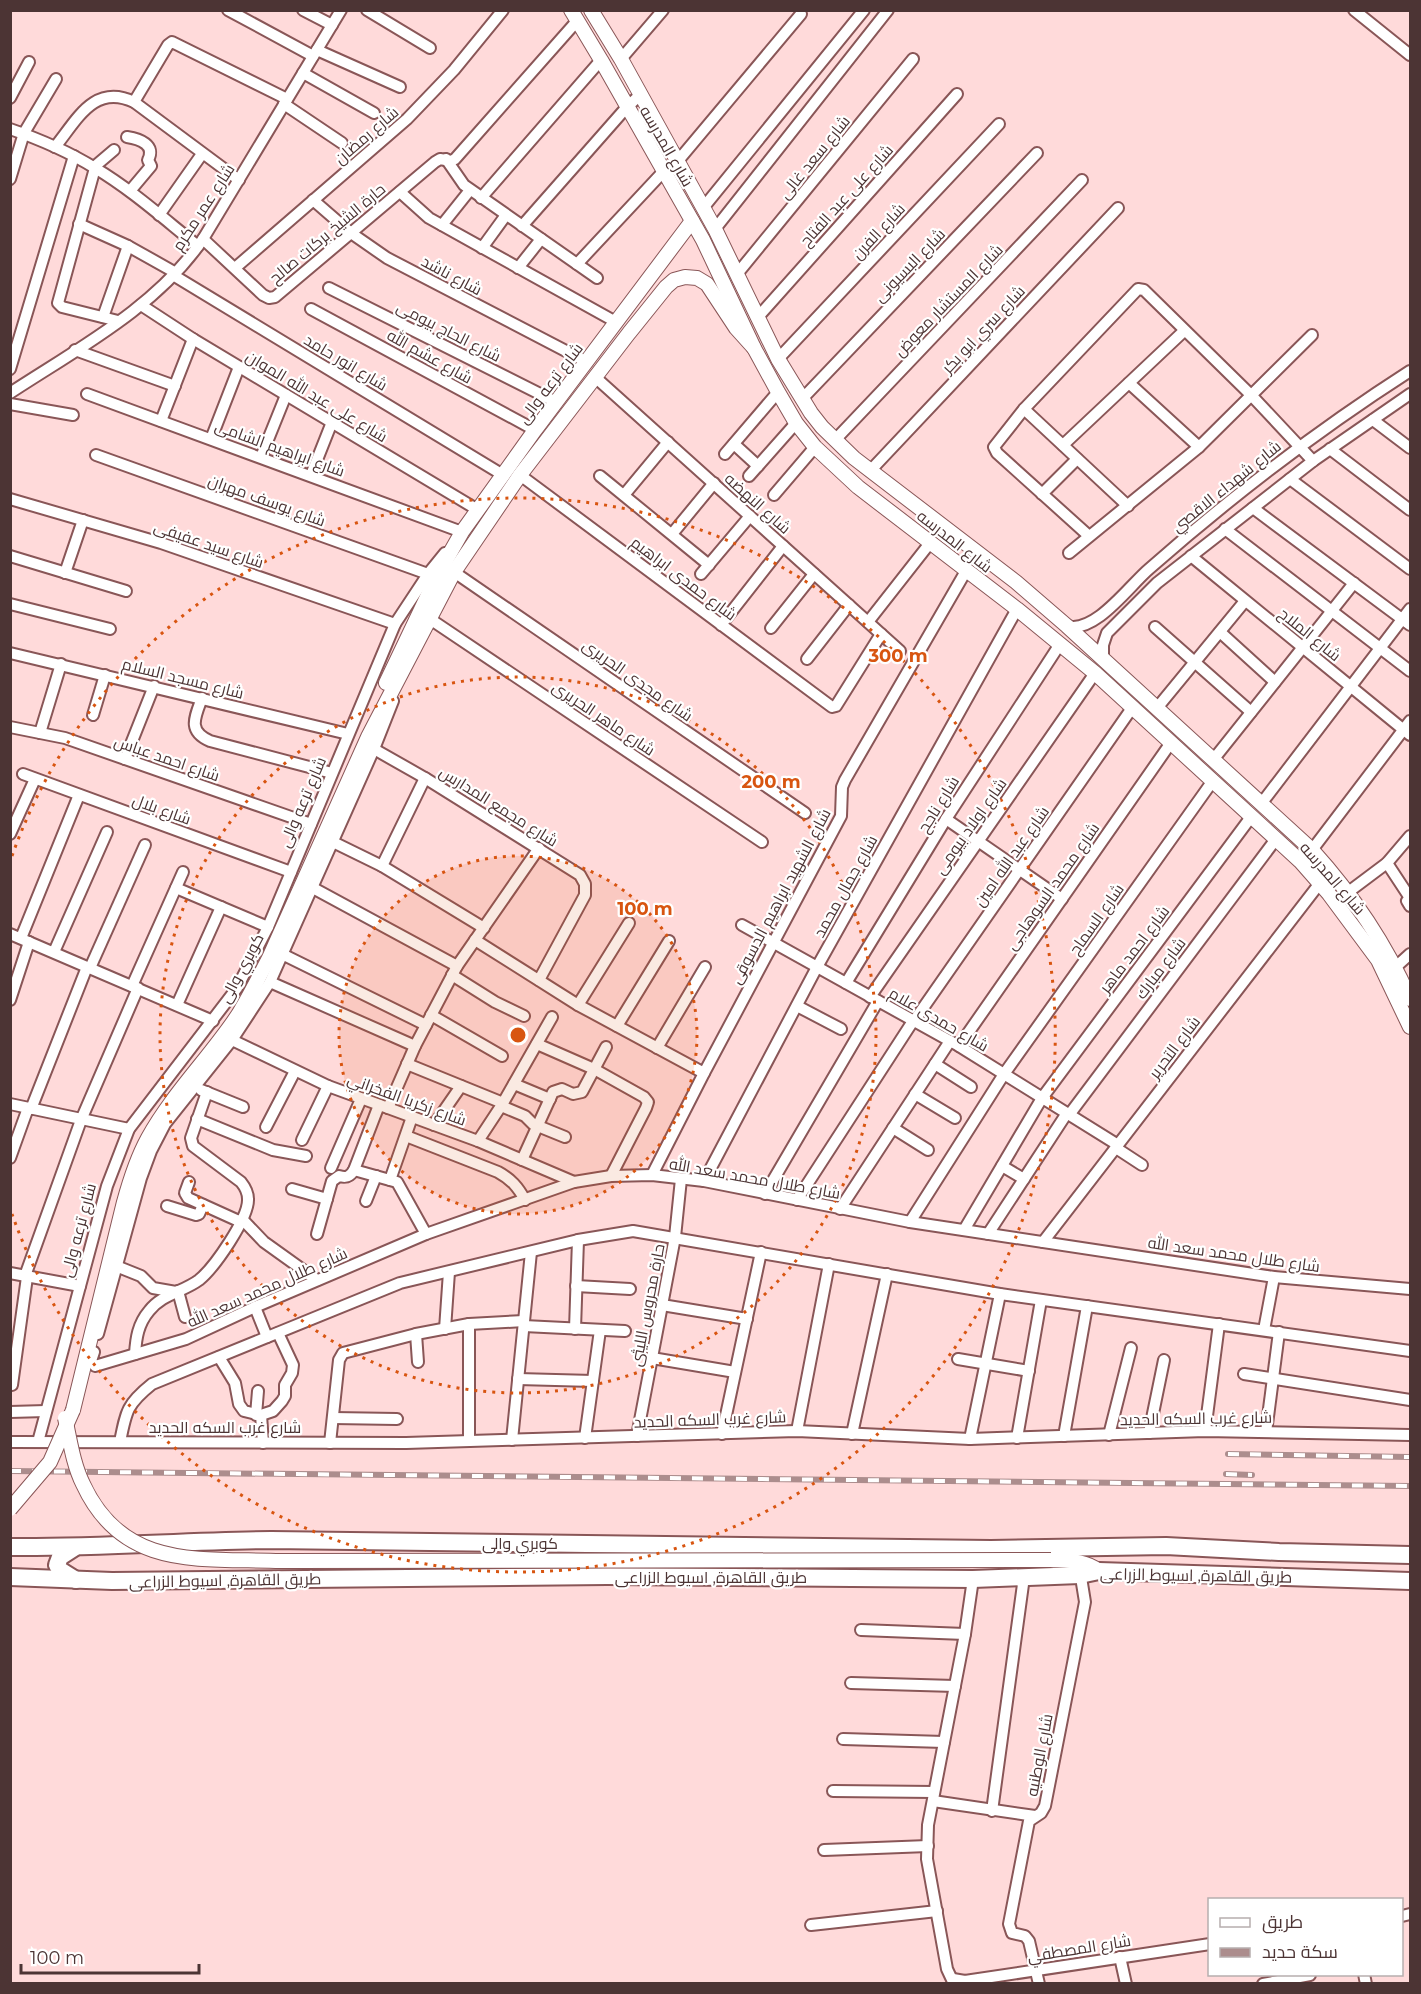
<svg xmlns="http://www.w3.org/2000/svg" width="1421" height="1994" font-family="Montserrat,Cairo,sans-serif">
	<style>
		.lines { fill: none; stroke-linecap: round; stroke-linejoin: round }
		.minor-casing { stroke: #895657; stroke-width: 14 }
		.secondary-casing { stroke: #895657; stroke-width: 16 }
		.trunk-casing { stroke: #895657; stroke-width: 20 }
		.minor { stroke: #fff; stroke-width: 10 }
		.secondary { stroke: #fff; stroke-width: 14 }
		.trunk { stroke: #fff; stroke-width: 16 }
		.rail-casing { stroke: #ac8d8d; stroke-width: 6 }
		.rail { stroke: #fff; stroke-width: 4; stroke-dasharray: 11; stroke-linecap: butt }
		.secondary-bridge-casing { stroke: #895657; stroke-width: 16; stroke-linecap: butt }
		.secondary-bridge { stroke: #fff; stroke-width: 14 }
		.ring { fill: none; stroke: #d85510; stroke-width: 3; stroke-dasharray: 3 6 }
		.labels { text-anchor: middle; stroke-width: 4.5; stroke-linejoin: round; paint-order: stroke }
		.street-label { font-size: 16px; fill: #4c3434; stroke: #fff }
		.centre { fill: #d85510; stroke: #fff; stroke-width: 3 }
		.ring-label { font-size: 18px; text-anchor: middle; font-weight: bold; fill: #d85510; stroke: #fff; stroke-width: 4.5; stroke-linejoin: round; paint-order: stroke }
	</style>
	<rect width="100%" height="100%" fill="#ffdada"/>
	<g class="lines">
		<g class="minor-casing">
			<g id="minor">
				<polyline points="228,10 313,56"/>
				<polyline points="303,10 332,25"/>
				<polyline points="367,10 430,48"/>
				<polyline points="1354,10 1410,55"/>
				<polyline points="317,50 400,87"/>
				<polyline points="621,59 663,10"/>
				<polyline points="303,73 374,113"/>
				<polyline points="10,98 29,62"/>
				<polyline points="134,102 168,45 172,42 287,99"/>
				<polyline points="284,104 342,143"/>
				<path d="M10,129c29,10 59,23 85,39 37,22 69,51 103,78"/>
				<path d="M127,137c13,2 29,8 21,23l3,6 -21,25"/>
				<path d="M55,147c22,-27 39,-64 79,-45l105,78"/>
				<polyline points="446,159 464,185 597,278"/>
				<polyline points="677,162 801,14"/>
				<polyline points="94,167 114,150"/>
				<polyline points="95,168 58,303 62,307 118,321"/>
				<polyline points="10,179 24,133 56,79"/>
				<polyline points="400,192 429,218 616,322"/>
				<polyline points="481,198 601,60"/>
				<polyline points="313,200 351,233 387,258 587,362"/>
				<polyline points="703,208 864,10"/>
				<polyline points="159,215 202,154"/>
				<polyline points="79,224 128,246 176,273"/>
				<polyline points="442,225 470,190"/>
				<polyline points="522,226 626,108 640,95"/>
				<polyline points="715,229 888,10"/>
				<polyline points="203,239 263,295 269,298 275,297 435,162 440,159 451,161 455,159 577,21"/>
				<polyline points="482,248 506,215"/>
				<polyline points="577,264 663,172"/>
				<polyline points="235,268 407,119 454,70 503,10"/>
				<polyline points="518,268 541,239"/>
				<polyline points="737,274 913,59"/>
				<polyline points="173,275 503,475"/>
				<polyline points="329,288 556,402"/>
				<polyline points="141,305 193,339 478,510"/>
				<polyline points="311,309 535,430"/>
				<polyline points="103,317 128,246"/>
				<polyline points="758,317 957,94"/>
				<polyline points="75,350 175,386"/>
				<polyline points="778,359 999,124"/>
				<polyline points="10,369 74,156"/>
				<polyline points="595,377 900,651"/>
				<polyline points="1129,383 1199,447"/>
				<path d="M10,393c67,-44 147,-86 193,-154l138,-229"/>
				<polyline points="87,394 462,532 459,536"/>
				<polyline points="802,399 1037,153"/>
				<polyline points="10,404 73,415"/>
				<polyline points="1024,409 1128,506"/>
				<polyline points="1373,420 1410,448"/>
				<polyline points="161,421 193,339"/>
				<polyline points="211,439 239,367"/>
				<polyline points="835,440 1082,180"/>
				<polyline points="734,444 758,466"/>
				<polyline points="1063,445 1184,331"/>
				<polyline points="1330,449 1410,510"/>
				<polyline points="725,454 778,392"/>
				<polyline points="96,455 428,574"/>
				<polyline points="261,457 286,395"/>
				<polyline points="870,471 1118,208"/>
				<polyline points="311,475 332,422"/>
				<polyline points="520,475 832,707 836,706 881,634"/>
				<polyline points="600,476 709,565"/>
				<polyline points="749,476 796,423"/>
				<polyline points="1290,479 1410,569"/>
				<polyline points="1042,494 1077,459"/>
				<polyline points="624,495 668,442"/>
				<polyline points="774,495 815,447"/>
				<polyline points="10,499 161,543 395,624"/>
				<polyline points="1253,508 1410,625"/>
				<polyline points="1225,529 1410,671"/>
				<polyline points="672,534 714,483"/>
				<polyline points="1089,536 997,453 994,447 1024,409 1138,289 1144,290 1252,396 1313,461"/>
				<polyline points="1069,553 1199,447 1312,335"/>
				<polyline points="10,556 126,591"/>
				<polyline points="1191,556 1410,735"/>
				<polyline points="454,572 805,813"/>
				<polyline points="65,573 83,520"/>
				<polyline points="701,574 750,516"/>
				<polyline points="10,604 110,629"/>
				<polyline points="430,619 762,842"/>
				<polyline points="868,622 930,543"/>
				<polyline points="721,625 783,546"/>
				<path d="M1067,626c28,8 62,-40 82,-57 83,-73 169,-139 261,-198"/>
				<polyline points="1155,627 1251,712"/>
				<polyline points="771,628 814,574"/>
				<polyline points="1220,632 1275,682"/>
				<polyline points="10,653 348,734"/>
				<polyline points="1103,658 1103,645 1107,633 1157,583 1313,461 1410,394"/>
				<polyline points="807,659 849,605"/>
				<path d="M202,698c-7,19 -15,33 8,43l122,32"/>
				<polyline points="1157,708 1245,601"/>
				<polyline points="93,715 105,675"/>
				<polyline points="10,727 65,738 311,824"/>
				<polyline points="40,733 61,664"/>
				<polyline points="374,749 425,778 580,875 585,884 585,895 539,980"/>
				<polyline points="125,759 154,686"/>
				<polyline points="1213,760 1354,583"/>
				<polyline points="23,774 291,872"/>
				<polyline points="1261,804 1410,609"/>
				<polyline points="946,819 1062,899"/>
				<polyline points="10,834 35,779"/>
				<polyline points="333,842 382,866 484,928"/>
				<polyline points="1312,850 1410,721"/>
				<polyline points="1387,863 1410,898 1407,901 1410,906"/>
				<polyline points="382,866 425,778"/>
				<polyline points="176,888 268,927"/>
				<polyline points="313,888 457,966"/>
				<polyline points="1347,893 1387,863 1410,836"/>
				<polyline points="742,925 959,1046 1118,1145"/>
				<polyline points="10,934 213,1021"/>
				<polyline points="21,938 79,795"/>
				<polyline points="475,940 578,1005 704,1073"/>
				<polyline points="54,952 107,832"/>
				<polyline points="284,955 426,1025"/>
				<polyline points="90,968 145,845"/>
				<polyline points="1389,973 1410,954"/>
				<polyline points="452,975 495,1002 524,1016"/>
				<polyline points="270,982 415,1046"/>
				<polyline points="846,983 946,819 1060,644"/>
				<polyline points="132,986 183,872"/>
				<polyline points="870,997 1095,673"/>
				<polyline points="10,1000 29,942"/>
				<polyline points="177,1005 221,907"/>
				<polyline points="578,1005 629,923"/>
				<polyline points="797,1006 841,1029"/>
				<polyline points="431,1015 502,1056"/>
				<polyline points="914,1021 1132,708"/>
				<polyline points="617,1026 669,941"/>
				<polyline points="232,1040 328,1086 478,1141 574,1182"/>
				<polyline points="537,1044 594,1069 644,1097 648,1102 646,1108 611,1176"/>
				<polyline points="959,1046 1170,744"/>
				<polyline points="657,1048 705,967"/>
				<polyline points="407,1064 503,1103"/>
				<polyline points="935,1064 971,1087"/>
				<polyline points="514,1084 550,1099"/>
				<polyline points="201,1090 243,1107"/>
				<polyline points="915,1094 955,1118"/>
				<polyline points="10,1104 129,1129"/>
				<polyline points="501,1106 525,1116 533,1124 565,1137"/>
				<polyline points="388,1108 415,1046 457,966 539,848"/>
				<polyline points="31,1109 87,967"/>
				<polyline points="1069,1115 1276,839"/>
				<polyline points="197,1119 273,1150 306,1156"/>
				<polyline points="434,1125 461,1086"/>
				<polyline points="266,1127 295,1071"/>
				<polyline points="893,1128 928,1150"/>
				<path d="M406,1136l92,36c13,7 20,15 27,28"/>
				<polyline points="302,1140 328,1086"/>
				<polyline points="478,1141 503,1103 552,1017"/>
				<polyline points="1116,1148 1142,1165"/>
				<polyline points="10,1158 28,1108"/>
				<polyline points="522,1160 553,1092 562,1089 573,1094 582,1092 606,1047"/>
				<polyline points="1002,1166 1024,1179"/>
				<polyline points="331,1168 361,1099"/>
				<polyline points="354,1170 397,1182 426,1234"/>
				<polyline points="652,1175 704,1073 841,816 842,787 845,780 966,571"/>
				<polyline points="390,1180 412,1117"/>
				<polyline points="704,1181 817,967 1017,609"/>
				<polyline points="189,1182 185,1193 188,1198 241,1222"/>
				<polyline points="292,1189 327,1199"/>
				<polyline points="765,1194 878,1001"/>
				<polyline points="797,1200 913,1021"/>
				<polyline points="366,1201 376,1176"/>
				<polyline points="167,1206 196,1215 199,1214 203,1205"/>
				<polyline points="840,1209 950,1041"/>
				<polyline points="242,1219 264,1242 317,1280"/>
				<polyline points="910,1222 1004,1074 1212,782"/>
				<polyline points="964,1230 1042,1098 1251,817"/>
				<path d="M317,1234l15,-53 7,-5c7,2 11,1 15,-6l25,-65"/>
				<polyline points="988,1234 1067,1113"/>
				<polyline points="1043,1242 1330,870"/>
				<polyline points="116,1266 141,1276 153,1288 176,1292"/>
				<polyline points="10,1273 80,1286"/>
				<polyline points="25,1276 81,1120 138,988"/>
				<polyline points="576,1286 630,1289"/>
				<polyline points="178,1291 185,1317"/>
				<polyline points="662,1305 747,1319"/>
				<polyline points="255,1307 267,1337"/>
				<polyline points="469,1324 469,1441"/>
				<polyline points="524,1326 625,1331"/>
				<polyline points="445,1329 449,1272"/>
				<polyline points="575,1329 578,1240"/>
				<polyline points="1264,1330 1274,1277"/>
				<polyline points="98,1334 141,1178 151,1151 165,1124 232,1040 270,982 374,749 393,701"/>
				<polyline points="416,1334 418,1362"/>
				<polyline points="94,1352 91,1361 95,1366 186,1339 255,1307 426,1234 574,1182 611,1176 652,1175 704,1181 910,1222 1274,1277 1410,1289"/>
				<path d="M135,1354c1,-16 3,-30 14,-43 13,-17 34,-19 50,-31 15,-12 50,-62 49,-81 0,-7 -3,-12 -7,-17l-48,-36 -2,-8 16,-46"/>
				<polyline points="219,1357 235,1383 239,1404 244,1411 261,1415"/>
				<polyline points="652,1358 735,1372"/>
				<polyline points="958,1359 1029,1371"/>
				<polyline points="1244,1374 1410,1400"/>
				<polyline points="518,1379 593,1381"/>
				<polyline points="12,1385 27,1277"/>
				<polyline points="10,1412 46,1411"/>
				<polyline points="256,1415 258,1391"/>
				<polyline points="261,1415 273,1411 282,1401 285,1396 285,1385 292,1373 293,1365 278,1333"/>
				<polyline points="261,1415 263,1443"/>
				<polyline points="333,1418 397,1419"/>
				<polyline points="797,1431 829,1264"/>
				<polyline points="1205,1431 1219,1324"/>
				<polyline points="1266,1432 1279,1332"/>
				<polyline points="1149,1433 1164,1360"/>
				<polyline points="722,1434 761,1252"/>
				<polyline points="852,1434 887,1274"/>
				<polyline points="1109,1435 1131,1348"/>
				<polyline points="637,1436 675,1237 681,1179"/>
				<polyline points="1064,1436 1087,1306"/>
				<polyline points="585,1438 600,1330"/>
				<polyline points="1017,1438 1041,1300"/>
				<polyline points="970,1439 1000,1294"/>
				<polyline points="512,1440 531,1252"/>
				<polyline points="10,1442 406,1443 797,1431 970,1439 1205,1431 1410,1435"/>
				<polyline points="38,1442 107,1186 129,1129 237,988 268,927 395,624 428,574 445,553"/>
				<path d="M120,1442c6,-31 7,-38 32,-58l248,-101 178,-43 55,-9 367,63 410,57"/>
				<polyline points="330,1443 339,1360 343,1353 416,1334 469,1324 524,1321"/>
				<polyline points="861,1630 965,1634"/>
				<polyline points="851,1683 955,1686"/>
				<polyline points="843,1739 944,1742"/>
				<polyline points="833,1791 934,1792"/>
				<polyline points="933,1801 1035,1816"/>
				<polyline points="992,1811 1024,1577"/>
				<polyline points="824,1850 928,1846"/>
				<polyline points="1402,1916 1410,1914"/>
				<polyline points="811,1925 937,1911"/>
				<polyline points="1120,1957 1126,1984"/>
				<polyline points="1364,1974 1366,1984"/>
				<polyline points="953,1979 965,1981 1210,1944"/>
				<polyline points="954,1984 947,1969 927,1859 928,1825 965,1634 973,1579"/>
				<polyline points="1039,1984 1029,1941 1025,1936 1012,1933 1009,1924 1029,1821 1041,1813 1045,1806 1085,1602 1080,1571"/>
				<polyline points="1263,1984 1310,1975"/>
			</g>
		</g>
		<g class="secondary-casing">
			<g id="secondary">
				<polyline points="571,10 601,60 703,240 754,348 778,392 796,423 815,447 858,487 1017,609 1095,673 1300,861 1329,894 1378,960 1410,1027"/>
				<path d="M591,10l30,49 94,170 63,130 33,54 11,14 32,31 162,124 51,44 245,224c40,44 74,95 98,149"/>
				<polyline points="386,683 437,576 462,532 535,430 692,221"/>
				<path d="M73,1410l51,-208c6,-22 13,-44 24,-64 25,-45 62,-81 90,-123 11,-18 21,-38 31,-57l99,-221 86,-165 66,-97 109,-142 37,-46 8,-7 11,-3 12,1 10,6 29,44 18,20"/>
				<path d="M1051,1560c17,1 34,0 48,11"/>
			</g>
		</g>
		<g class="trunk-casing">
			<g id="trunk">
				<path d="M10,1547c87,1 174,-6 261,-7l720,9 175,-3 113,6 131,3"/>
				<polyline points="74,1548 60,1557 57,1565 60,1570 76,1580"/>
				<polyline points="10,1577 112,1581 607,1576 973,1579 1080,1575 1099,1571 1410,1581"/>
			</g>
		</g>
		<use href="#minor" class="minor"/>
		<use href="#secondary" class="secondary"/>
		<use href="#trunk" class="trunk"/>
		<g class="rail-casing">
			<g id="rail">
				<polyline points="1228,1454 1410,1457"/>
				<polyline points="10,1471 1410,1486"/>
				<polyline points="1226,1474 1252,1475"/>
			</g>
		</g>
		<use href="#rail" class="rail"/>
		<g class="secondary-bridge-casing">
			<g id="secondary-bridge">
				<path d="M65,1418c5,22 8,46 18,66 40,87 118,74 198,77l770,-1"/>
				<polyline points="10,1509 50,1462 73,1410"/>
			</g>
		</g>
		<use href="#secondary-bridge" class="secondary-bridge"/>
	</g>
	<circle cx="518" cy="1035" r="179" fill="#d85510" fill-opacity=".12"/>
	<g class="ring">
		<circle cx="518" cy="1035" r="179"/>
		<circle cx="518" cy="1035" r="358"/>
		<path d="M12 856A537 537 0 1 1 12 1214"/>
	</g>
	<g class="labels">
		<g class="street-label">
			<text transform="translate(366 135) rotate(-41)" y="6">شارع رمضان</text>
			<text transform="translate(667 146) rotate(60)" y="6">شارع المدرسه</text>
			<text transform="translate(814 157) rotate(-51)" y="6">شارع سعد غالى</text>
			<text transform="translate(846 195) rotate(-48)" y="6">شارع على عبد الفتاح</text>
			<text transform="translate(203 207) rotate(-57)" y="6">شارع عمر مكرم</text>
			<text transform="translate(878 231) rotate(-47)" y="6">شارع الفرن</text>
			<text transform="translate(327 233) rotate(-40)" y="6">حارة الشيخ بركات صالح</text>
			<text transform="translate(909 265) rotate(-46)" y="6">شارع البسيونى</text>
			<text transform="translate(452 275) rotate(28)" y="6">شارع ناشد</text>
			<text transform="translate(948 300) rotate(-46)" y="6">شارع المستشار معوض</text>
			<text transform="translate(983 329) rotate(-47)" y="6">شارع سري ابو بكر</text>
			<text transform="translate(449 331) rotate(27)" y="6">شارع الحاج بيومى</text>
			<text transform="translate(430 356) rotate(29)" y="6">شارع عشم الله</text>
			<text transform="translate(346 362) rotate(31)" y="6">شارع انور حامد</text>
			<text transform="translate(550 383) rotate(-53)" y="6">شارع ترعه والى</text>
			<text transform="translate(317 396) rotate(31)" y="6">شارع على عبد الله الموان</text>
			<text transform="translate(280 448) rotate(20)" y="6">شارع ابراهيم الشامى</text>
			<text transform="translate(1226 486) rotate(-39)" y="6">شارع شهداء الاقصي</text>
			<text transform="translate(267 500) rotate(20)" y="6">شارع يوسف مهران</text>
			<text transform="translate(758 503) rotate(42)" y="6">شارع النهضه</text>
			<text transform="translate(955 541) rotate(38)" y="6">شارع المدرسه</text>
			<text transform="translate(209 544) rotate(19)" y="6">شارع سيد عفيفى</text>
			<text transform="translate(684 578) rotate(37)" y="6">شارع حمدى ابراهيم</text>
			<text transform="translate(1310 634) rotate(39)" y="6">شارع الملاح</text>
			<text transform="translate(183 678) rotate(14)" y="6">شارع مسجد السلام</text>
			<text transform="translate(638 680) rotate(35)" y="6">شارع مجدى الحريرى</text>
			<text transform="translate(604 718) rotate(34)" y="6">شارع ماهر الحريرى</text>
			<text transform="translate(167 758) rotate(19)" y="6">شارع احمد عباس</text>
			<text transform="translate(302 802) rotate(-67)" y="6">شارع ترعه والى</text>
			<text transform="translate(938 804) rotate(-58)" y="6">شارع ناجح</text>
			<text transform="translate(499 806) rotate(32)" y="6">شارع مجمع المدارس</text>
			<text transform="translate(162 809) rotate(20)" y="6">شارع بلال</text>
			<text transform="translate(970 826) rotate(-55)" y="6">شارع اولاد بيومى</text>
			<text transform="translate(1011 856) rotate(-55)" y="6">شارع عبد الله امين</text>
			<text transform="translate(1333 878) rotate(49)" y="6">شارع المدرسه</text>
			<text transform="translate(845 886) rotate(-61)" y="6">شارع جمال محمد</text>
			<text transform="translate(1052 886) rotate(-55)" y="6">شارع محمد السوهاجى</text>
			<text transform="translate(780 896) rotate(-62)" y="6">شارع الشهيد ابراهيم الدسوقى</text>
			<text transform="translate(1096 919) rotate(-55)" y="6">شارع السماح</text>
			<text transform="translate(1134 949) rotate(-53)" y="6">شارع احمد ماهر</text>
			<text transform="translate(241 968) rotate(-62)" y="6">كوبري والى</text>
			<text transform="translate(1160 968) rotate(-53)" y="6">شارع مبارك</text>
			<text transform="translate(939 1019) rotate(30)" y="6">شارع حمدى علام</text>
			<text transform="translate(1174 1047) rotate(-53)" y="6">شارع التحرير</text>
			<text transform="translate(407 1099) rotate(20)" y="6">شارع زكريا الفخراني</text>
			<text transform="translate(755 1178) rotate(10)" y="6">شارع طلال محمد سعد الله</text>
			<text transform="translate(78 1230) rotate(-75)" y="6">شارع ترعه والى</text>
			<text transform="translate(1234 1254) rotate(8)" y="6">شارع طلال محمد سعد الله</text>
			<text transform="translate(267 1287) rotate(-24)" y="6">شارع طلال محمد سعد الله</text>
			<text transform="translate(647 1305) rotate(-79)" y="6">حارة محروس الليثى</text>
			<text transform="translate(1196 1418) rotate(-1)" y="6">شارع غرب السكه الحديد</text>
			<text transform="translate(710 1419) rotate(-2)" y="6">شارع غرب السكه الحديد</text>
			<text x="225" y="1433">شارع غرب السكه الحديد</text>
			<text x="520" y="1549">كوبري والى</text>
			<text transform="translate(1196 1575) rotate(1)" y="6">طريق القاهرة, اسيوط الزراعى</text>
			<text x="711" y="1583">طريق القاهرة, اسيوط الزراعى</text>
			<text transform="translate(225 1580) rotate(-1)" y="6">طريق القاهرة, اسيوط الزراعى</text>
			<text transform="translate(1039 1755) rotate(-79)" y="6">شارع الوطنيه</text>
			<text transform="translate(1079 1948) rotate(-9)" y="6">شارع المصطفي</text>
		</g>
	</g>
	<circle cx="518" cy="1035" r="9" class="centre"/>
	<g class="ring-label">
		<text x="898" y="662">300 m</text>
		<text x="771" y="788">200 m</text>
		<text x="645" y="915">100 m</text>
	</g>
	<rect width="1421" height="1994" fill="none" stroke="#4c3434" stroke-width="24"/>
	<rect x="1208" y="1898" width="195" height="78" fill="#ffffff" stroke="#b7aeae" stroke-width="1.5"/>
	<rect x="1220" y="1918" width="30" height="9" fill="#ffffff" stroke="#b7aeae" stroke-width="1.5"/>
	<text x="1262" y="1928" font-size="18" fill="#4c3434">طريق</text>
	<rect x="1220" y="1948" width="30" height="9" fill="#ac8d8d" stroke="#b7aeae" stroke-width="1.5"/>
	<text x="1262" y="1958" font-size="18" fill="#4c3434">سكة حديد</text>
	<path d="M21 1964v9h178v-9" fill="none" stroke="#4c3434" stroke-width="3"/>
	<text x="30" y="1964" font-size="18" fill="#4c3434" stroke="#ffffff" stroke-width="4.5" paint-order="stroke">100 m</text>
</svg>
